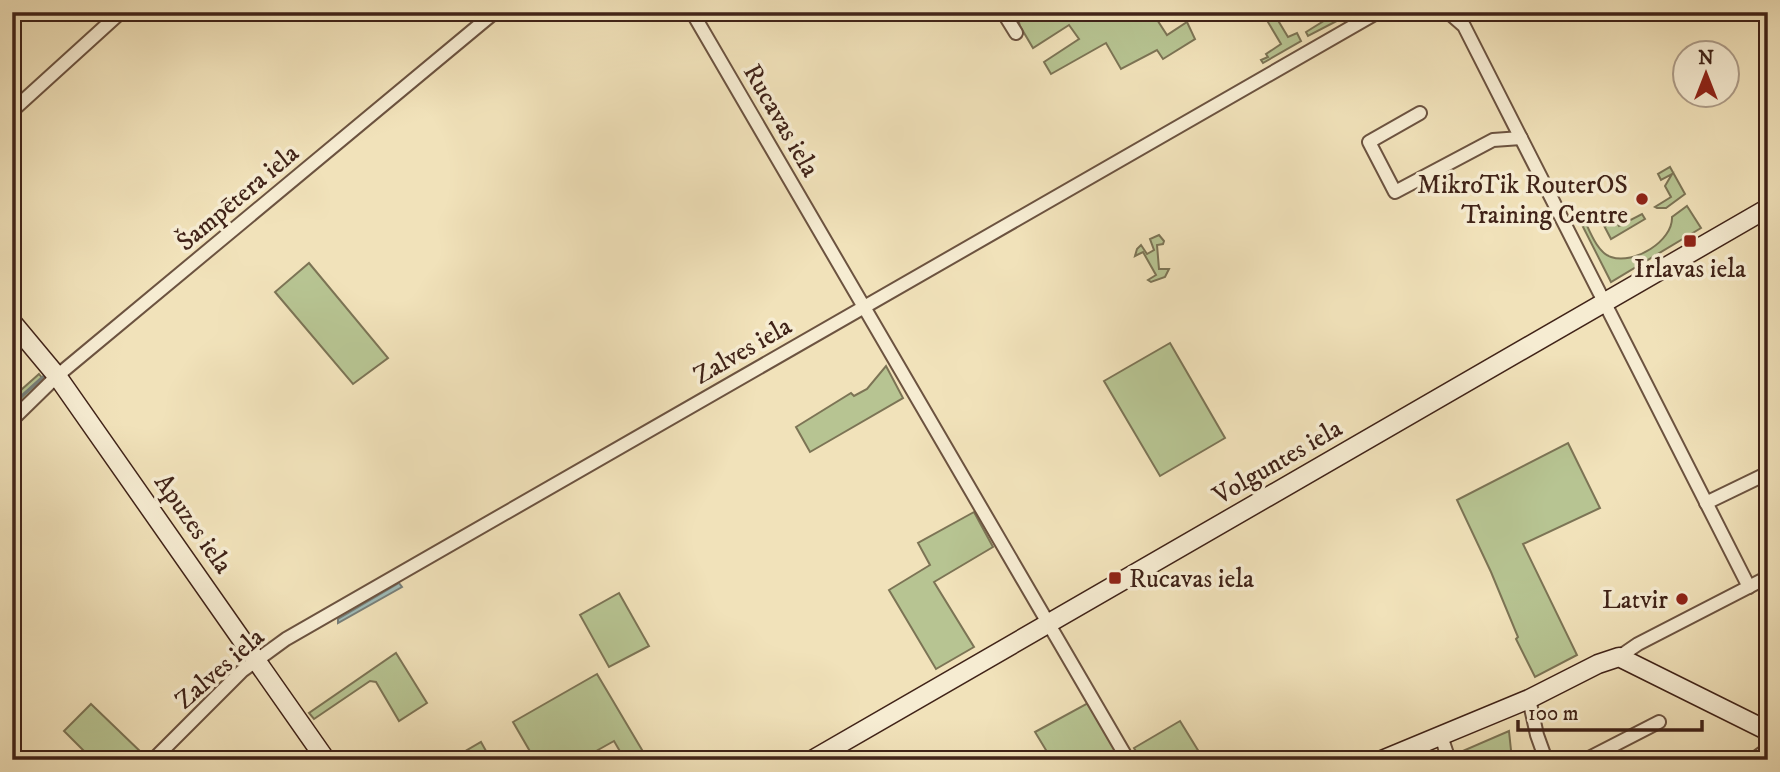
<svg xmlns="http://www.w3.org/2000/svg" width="1780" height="772" font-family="'IM FELL DW Pica',serif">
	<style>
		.green { fill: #b7c492; stroke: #7c7455; stroke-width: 2 }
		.water { fill: #9ebcb9; stroke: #787f79; stroke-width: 2 }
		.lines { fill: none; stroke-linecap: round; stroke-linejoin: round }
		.stream { stroke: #787f79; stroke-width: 3.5 }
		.street-casing { stroke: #6c5340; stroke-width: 16 }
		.secondary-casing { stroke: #402318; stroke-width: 21 }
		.street { stroke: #f6ecd2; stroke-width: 12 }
		.secondary { stroke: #f6ecd2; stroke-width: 18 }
		.poi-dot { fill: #8f2418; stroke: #f6ecd2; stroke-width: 2.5 }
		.labels { text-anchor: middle; stroke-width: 7; stroke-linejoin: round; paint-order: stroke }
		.street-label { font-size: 26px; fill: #402318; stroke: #f6ecd2 }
		.poi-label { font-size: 26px; fill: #402318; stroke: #f6ecd2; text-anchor: end }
	</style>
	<rect width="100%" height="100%" fill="#f1e2ba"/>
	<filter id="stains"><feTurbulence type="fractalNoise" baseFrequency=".00286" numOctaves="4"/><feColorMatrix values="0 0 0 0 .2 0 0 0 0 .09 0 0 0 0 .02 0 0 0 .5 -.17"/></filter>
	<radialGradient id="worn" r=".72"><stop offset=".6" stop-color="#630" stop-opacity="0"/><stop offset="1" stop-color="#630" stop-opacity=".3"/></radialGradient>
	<g class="green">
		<polygon points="1029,12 1047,12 1051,17 1059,12 1152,12 1167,35 1187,22 1195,39 1163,59 1157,50 1121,69 1106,43 1051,74 1044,62 1079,39 1069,25 1033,48 1020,26 1018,19"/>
		<polygon points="1262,12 1284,12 1276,17 1288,37 1297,33 1301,41 1263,63 1261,60 1268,57 1266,54 1281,44"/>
		<polygon points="1328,12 1354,12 1308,36 1306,32 1330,17"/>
		<polygon points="1670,167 1685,194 1666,208 1657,208 1655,207 1671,197 1665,186 1672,174 1661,180 1658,174"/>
		<path d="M1687,206l14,22 -90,54 -32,-63 4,-2c6,12 14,36 28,40 23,8 62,-16 61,-40z"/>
		<polygon points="1642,214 1645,219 1611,239 1599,216 1613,216 1619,226"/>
		<polygon points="1159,235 1164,241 1163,244 1157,245 1159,269 1169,269 1165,277 1151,282 1148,280 1156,275 1143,252 1135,256 1137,249 1141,245 1147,254 1154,250 1150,239"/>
		<polygon points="309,263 388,358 353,384 275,292"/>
		<polygon points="1170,343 1225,438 1160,476 1104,381"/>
		<polygon points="886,366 903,398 810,452 796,427 851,393 854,396 867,389"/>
		<polygon points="39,374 43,379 40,384 12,410 12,398"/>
		<polygon points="1568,443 1600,508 1523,544 1577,655 1535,677 1516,639 1518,637 1491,572 1457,500"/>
		<polygon points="974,512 993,547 934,582 974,647 936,669 889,590 930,565 918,543"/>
		<polygon points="619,593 649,646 609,667 580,615"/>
		<polygon points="396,653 427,703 399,721 376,682 370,681 314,719 309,713"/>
		<polygon points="597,674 648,760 625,760 614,741 580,760 535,760 513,722"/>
		<polygon points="1088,703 1121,760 1052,760 1035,732"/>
		<polygon points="91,704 145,756 140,760 93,760 64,731"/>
		<polygon points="1180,721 1204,760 1141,760 1134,748"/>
		<polygon points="1509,731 1512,760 1452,760 1451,756"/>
		<polygon points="481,742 491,760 450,760"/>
	</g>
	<polygon class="water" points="399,583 402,587 338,623 338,619"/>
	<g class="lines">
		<polyline class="stream" points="12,405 43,377"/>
		<g class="street-casing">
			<g id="street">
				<polyline points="692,12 1128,760"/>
				<polyline points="1003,12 1016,33"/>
				<polyline points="1448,12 1464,26 1749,587"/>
				<polyline points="12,111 121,12"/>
				<polyline points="1420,113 1369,142 1395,192 1493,140 1521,138"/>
				<polyline points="12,420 57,376 495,12"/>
				<polyline points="1706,503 1768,473"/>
				<polyline points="1619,657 1638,644 1768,577"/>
				<polyline points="1529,699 1537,735 1546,760"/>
				<polyline points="1441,736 1449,760"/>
				<polyline points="153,760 242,671 286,639 1378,12"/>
				<polyline points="1585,760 1659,722"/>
				<polyline points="1753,760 1768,749"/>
			</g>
		</g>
		<g class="secondary-casing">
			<g id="secondary">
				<polyline points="12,322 57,376 326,760"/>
				<polyline points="812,760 1768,208"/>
				<polyline points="1382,760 1529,699 1598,664 1619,657 1768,731"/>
			</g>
		</g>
		<use href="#street" class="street"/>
		<use href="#secondary" class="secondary"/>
	</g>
	<g class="poi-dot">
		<circle cx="1642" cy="199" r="7"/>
		<rect x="1683" y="234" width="14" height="14" rx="3.5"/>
		<rect x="1108" y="571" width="14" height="14" rx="3.5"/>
		<circle cx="1682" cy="599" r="7"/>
	</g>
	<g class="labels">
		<g class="street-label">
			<text transform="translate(782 120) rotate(60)" y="9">Rucavas iela</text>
			<text transform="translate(237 197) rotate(-40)" y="9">Šampētera iela</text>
			<text transform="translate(742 350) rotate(-30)" y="9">Zalves iela</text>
			<text transform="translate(1277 461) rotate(-30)" y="9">Volguntes iela</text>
			<text transform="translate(194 523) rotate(55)" y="9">Apuzes iela</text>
			<text transform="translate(219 668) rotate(-41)" y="9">Zalves iela</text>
		</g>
		<g class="poi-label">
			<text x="1628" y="193">MikroTik RouterOS<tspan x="1628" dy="30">Training Centre</tspan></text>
			<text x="1690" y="277" text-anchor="middle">Irlavas iela</text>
			<text x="1129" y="587" text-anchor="start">Rucavas iela</text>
			<text x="1668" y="608">Latvir</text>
		</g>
	</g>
	<rect width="1780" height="772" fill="none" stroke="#f1e2ba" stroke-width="42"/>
	<rect x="14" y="14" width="1752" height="744" fill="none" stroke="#402318" stroke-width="3.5"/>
	<rect x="21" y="21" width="1738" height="730" fill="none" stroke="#402318" stroke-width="2"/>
	<g transform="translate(1706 74)"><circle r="33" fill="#f6ecd2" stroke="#ad9c88" stroke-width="2"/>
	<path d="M0-5L12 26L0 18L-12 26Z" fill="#8f2418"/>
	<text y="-10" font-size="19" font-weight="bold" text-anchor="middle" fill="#402318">N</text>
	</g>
	<path d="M1518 720v10h184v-10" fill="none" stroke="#402318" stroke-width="3.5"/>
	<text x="1528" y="720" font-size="21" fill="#402318" stroke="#f6ecd2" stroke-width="5" paint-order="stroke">100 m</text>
	<rect width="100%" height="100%" filter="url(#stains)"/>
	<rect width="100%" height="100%" fill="url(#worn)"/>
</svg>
